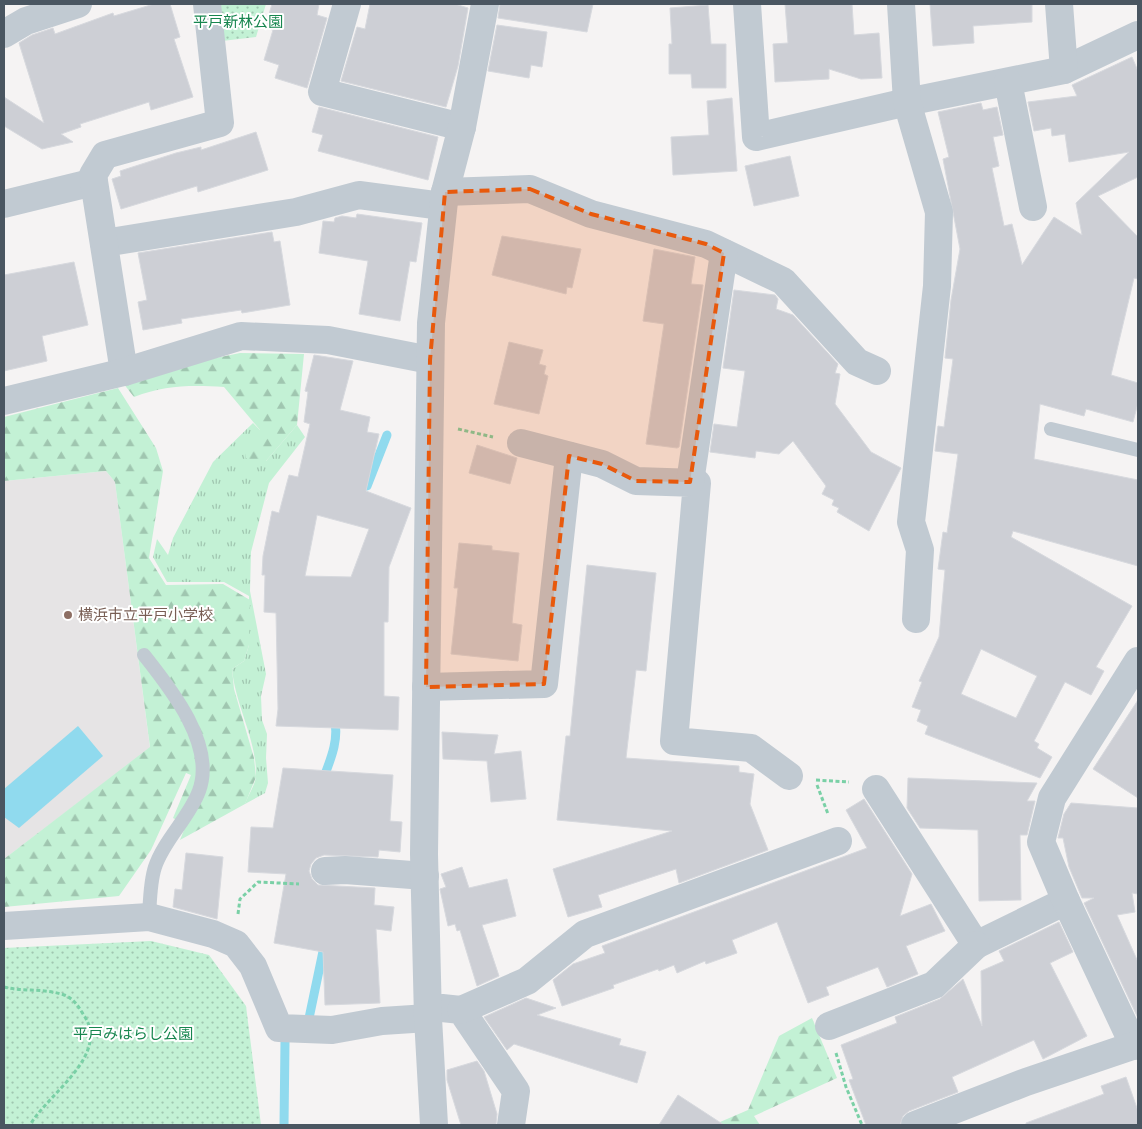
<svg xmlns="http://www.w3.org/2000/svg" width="1142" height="1129" font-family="Inter,'Noto Sans JP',sans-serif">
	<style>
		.education { fill: #e6e4e5 }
		.grass { fill: url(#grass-tufts) }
		.forest { fill: url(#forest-firs) }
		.park { fill: url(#park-dots) }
		.water { fill: #90daee }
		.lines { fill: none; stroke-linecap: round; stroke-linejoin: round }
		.stream { stroke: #90daee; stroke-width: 9 }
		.building { fill: #cdcfd5; stroke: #d7d9de; fill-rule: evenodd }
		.path { stroke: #7ad0a6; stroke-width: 3; stroke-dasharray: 4 2.5; stroke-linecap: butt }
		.lane { stroke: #c1cad2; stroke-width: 14 }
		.street { stroke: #c1cad2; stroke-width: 28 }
		.marked { fill: #e8590c; fill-opacity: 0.2; stroke: #e8590c; stroke-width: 4; stroke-dasharray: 10 6; stroke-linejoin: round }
		.education-dot { fill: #8d6e63; stroke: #fff; stroke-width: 2 }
		.labels { text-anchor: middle; stroke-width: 4; stroke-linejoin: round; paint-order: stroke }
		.park-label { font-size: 15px; fill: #17864f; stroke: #fff }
		.education-label { font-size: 15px; fill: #785e54; stroke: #fff; text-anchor: start }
	</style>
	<defs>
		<pattern id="grass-tufts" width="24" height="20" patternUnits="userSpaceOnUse" patternTransform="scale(1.25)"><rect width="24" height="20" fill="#c3f1d5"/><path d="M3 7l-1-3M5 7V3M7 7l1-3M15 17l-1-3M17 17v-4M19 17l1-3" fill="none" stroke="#a0c6b0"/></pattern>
		<pattern id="forest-firs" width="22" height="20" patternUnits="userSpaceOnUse" patternTransform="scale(1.25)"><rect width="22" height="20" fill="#c3f1d5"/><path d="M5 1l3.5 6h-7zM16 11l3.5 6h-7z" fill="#a0c6b0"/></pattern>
		<pattern id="park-dots" width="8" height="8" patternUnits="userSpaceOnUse" patternTransform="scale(1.25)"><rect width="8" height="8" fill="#c3f1d5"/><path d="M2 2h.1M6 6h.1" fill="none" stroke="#a0c6b0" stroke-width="1.8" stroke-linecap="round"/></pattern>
	</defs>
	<rect width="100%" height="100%" fill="#f5f3f3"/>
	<polygon class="education" points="106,471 115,482 150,748 4,859 4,481"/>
	<path class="grass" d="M253,423l7,7 6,31 31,-36 8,12 -36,46 -18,69 -1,39 16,83 -5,22 1,24 5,14 -1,24 2,25 -3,10 -20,11c3,-9 11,-20 11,-29 1,-34 -21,-71 -24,-106l12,-8 5,-16v-49l-25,-14h-57l-14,-25 4,-18 11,16 5,-17 40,-76z"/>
	<g class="forest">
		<path d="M240,353l64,1 -7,71 -31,36 -8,4 -12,-7 -1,-6 15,-16v-6l-36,-43c-33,-2 -59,-2 -90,10l-11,-14 44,-15z"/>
		<polygon points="118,388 156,448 163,471 149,558 166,585 223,584 250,600 249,645 244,661 232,669 234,689 254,758 256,777 245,804 180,840 186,825 173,818 191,775 186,773 151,850 119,896 4,907 4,859 150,747 115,482 106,471 4,481 4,417"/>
		<polygon points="812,1018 837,1078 754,1116 760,1125 713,1125 748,1110 779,1036"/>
	</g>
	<g class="park">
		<polygon points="218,4 266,4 256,37 222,41"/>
		<polygon points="151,941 209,955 246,1006 261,1125 4,1125 4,948"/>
	</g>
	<polygon class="water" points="78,726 103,756 19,828 4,817 4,789"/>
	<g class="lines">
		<g class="stream">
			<polyline points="367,486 387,435"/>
			<path d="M322,782c8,-21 18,-43 12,-64"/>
			<polyline points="308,1023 325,942"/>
			<polyline points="284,1125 285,1042"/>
		</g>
	</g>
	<g class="building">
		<polygon points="154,4 170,4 180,37 174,39 193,97 151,110 149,102 80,124 81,127 61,134 73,142 42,149 4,126 4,97 44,123 19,43 32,35 53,28 55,34 113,13 114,16"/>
		<polygon points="272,4 319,4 317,15 327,18 307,88 275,78 279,65 264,60 273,30 265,28"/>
		<polygon points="370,4 455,4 468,8 458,66 446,107 341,81 357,27 365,29"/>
		<polygon points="500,4 593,4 587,32 498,18"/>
		<polygon points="785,4 852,4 854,35 879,33 882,78 861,79 829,69 829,79 775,82 773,44 788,43"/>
		<polygon points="930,4 1032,4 1032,22 973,26 974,43 933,46"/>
		<polygon points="708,5 711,44 726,44 726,88 692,88 691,74 669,74 669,44 672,44 670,8"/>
		<polygon points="497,25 547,32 542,67 531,65 529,78 488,71"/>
		<path d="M1132,57l6,14v106l-40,19 40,41v42l-4,-1 -23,97 27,8v20l-5,19 -47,-13 -2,7 -44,-12 -6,55 104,21v86l-125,-35 -2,6 121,69 -36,61 8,4 -13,24 -26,-13 -31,59 5,3 -2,4 15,9 -12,21 -115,-44 3,-8 -11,-5 4,-11 -9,-3 10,-25 -3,-1 20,-44 6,-67 -7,-1 5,-37 4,1 11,-79 -23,-3 3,-25 6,1 9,-68 -8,-1 6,-58 9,-51 -17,-90 6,-2 -11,-45 43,-9 2,7 14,-3 6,28 -10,2 6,29 -7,2 12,58 8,-2 10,41 32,-48 28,18 -6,-32 53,-51 -60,10 -4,-28 -13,2 -1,-8 -17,3 -6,-29 49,-6 -5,-11zM981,649l56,27 -21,42 -55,-24z"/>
		<polygon points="732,98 737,171 673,175 671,137 709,135 707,101"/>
		<polygon points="319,107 438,137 428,180 318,151 323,135 312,132"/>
		<polygon points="256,132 268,170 198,192 197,186 121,209 112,179 121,176 120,171 176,153 201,147 201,150"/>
		<polygon points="790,156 799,196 754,206 745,166"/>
		<polygon points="357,214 422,223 416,262 410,261 400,321 359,314 368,261 319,253 323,221 334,222 335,218 342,216 356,218"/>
		<polygon points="272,232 274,242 280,241 290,305 242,313 241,310 181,319 182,323 143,330 138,302 147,300 138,253"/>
		<polygon points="502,236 581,249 572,288 567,287 566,294 492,275"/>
		<polygon points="654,249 695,257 691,284 703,285 679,447 677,448 646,444 664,324 643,321"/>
		<polygon points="74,262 88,325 42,336 47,361 4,371 4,275"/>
		<polygon points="734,290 775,295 778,299 776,309 793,315 838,364 835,373 840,374 835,404 871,452 901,468 869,531 837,512 839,508 832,505 834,500 822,494 826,486 793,441 779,454 756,451 755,458 710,452 714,424 737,427 745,371 723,368"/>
		<polygon points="509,342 543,350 539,364 546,366 544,374 548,376 539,414 494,404"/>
		<path d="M314,355l39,6 -13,49 30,7 -3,15 12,2 -13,57 45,17 -22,59 -1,55h-4v74l15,1 -1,33 -122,-4 2,-17 -2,-96 -12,-1 1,-37h-3l1,-19 9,-45 7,2 10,-38 9,2 12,-53 -6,-2 4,-30 -3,-1zM317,515l52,14 -18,48 -46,-1z"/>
		<polygon points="477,445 517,458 510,484 469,473"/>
		<polygon points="459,543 492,546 492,550 519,553 512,623 522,625 518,661 451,654 458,588 454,588"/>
		<polygon points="587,565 656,573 646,671 636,670 626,758 739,766 739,772 754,774 750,804 768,850 679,883 676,869 598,895 602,907 568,917 553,869 672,831 557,820 566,736 570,736"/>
		<polygon points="1138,700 1138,798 1093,769"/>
		<polygon points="442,732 498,735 494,754 521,751 526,799 491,802 487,761 443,759"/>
		<polygon points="283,768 393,775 390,821 402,822 400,852 379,850 378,857 324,855 316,858 311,864 309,871 312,879 318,885 375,888 374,905 394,907 391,931 376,929 380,1003 325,1005 323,952 274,943 286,874 248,872 251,827 273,828"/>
		<polygon points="908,778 1037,783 1027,801 1035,801 1027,835 1020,835 1021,900 979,901 978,830 920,828 907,808"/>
		<polygon points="864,799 912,874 900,916 931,904 945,931 906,946 918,974 887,987 878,967 826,987 829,995 808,1003 777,922 732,940 737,953 706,964 705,961 677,973 674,965 659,971 658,969 613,985 614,988 562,1006 553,980 573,964 605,953 602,946 867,848 846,810"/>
		<polygon points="1071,803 1138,808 1138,894 1132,893 1135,912 1117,915 1138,962 1138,1018 1084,903 1094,898 1082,898 1069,867 1063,838 1058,838 1064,814"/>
		<polygon points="186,853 223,857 217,919 173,907 175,889 182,890"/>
		<polygon points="462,867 469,888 507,879 516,916 482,925 499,976 477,986 460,930 457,931 455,924 448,926 441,894 440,889 446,887 441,874"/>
		<polygon points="1059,922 1073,952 1050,963 1087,1036 1043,1059 1034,1040 952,1077 958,1092 909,1111 903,1116 900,1125 866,1125 849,1080 853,1079 841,1045 897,1023 895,1017 940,999 963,979 982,1026 981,971 1004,961 999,951"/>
		<polygon points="526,998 556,1008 537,1015 621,1039 619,1045 646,1052 637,1083 514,1044 507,1050 484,1017"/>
		<polygon points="477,1061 484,1071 497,1114 496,1125 461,1125 447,1080 447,1070"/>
		<polygon points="1126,1077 1138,1111 1138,1125 1026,1125 1026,1123 1104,1094 1101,1086"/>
		<polygon points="678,1095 724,1125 659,1125"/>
	</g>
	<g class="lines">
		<g class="path">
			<polyline points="458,429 493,437"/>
			<polyline points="816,780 849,782"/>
			<polyline points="817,785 828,814"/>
			<polyline points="238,914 240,899 258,882 299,884"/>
			<path d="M4,987c20,5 40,1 60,8 11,4 15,13 21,22 24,39 -37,77 -55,108"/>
			<polyline points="836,1053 846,1087 862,1125"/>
		</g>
		<g class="lane">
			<polyline points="1051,429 1138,450"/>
			<path d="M144,655c27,34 72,90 55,136 -10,27 -35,49 -44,76 -5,15 -5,34 -6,50"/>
		</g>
		<g class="street">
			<polyline points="347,4 322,92 462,127"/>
			<polyline points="747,4 756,137 907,102 1064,70 1138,35"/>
			<polyline points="901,4 907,102 939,212 937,286 911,522 920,550 916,619"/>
			<polyline points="1059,4 1064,70"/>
			<polyline points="4,34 26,21 78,4"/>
			<polyline points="1008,82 1033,207"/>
			<polyline points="445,192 530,189 591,214 706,244 783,281 857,362 877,371"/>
			<polyline points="4,204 94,182"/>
			<polyline points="104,243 296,212 359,195 442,206"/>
			<polyline points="124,372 93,175 105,155 220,123 207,4"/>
			<polyline points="4,401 124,372 241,336 328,340 430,360"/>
			<polyline points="521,443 602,464 636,481 697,483 674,741 751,748 789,776"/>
			<polyline points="690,482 724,253"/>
			<polyline points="426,687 544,684 569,456"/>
			<polyline points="876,789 976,945 1066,901"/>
			<polyline points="325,871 345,870 425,876"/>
			<polyline points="4,926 149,917 213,934 236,944 253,966 279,1028 332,1030 382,1021 428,1018"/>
			<polyline points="442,1008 461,1010 516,1091 511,1125"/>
			<polyline points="461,1010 527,981 585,934 838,841"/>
			<polyline points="829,1026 934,985 976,945"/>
			<polyline points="1134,1046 1066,901 1041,842 1052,798 1138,661"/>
			<polyline points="434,1125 428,1018 424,854 431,323 445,192 462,127 485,4"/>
			<polyline points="915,1125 1026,1082 1138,1044"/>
		</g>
	</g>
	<path class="marked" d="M530,189l61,25 115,30 18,9 -34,229 -54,-1 -34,-17 -33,-8 -25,228 -118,3 4,-327 15,-168z"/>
	<circle class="education-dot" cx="68" cy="615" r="5"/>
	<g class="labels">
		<g class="park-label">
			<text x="238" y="27">平戸新林公園</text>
			<text x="133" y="1039">平戸みはらし公園</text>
		</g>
		<g class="education-label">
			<text x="78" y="620">横浜市立平戸小学校</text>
		</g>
	</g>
	<rect width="1142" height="1129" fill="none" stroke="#4a5661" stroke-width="10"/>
</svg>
